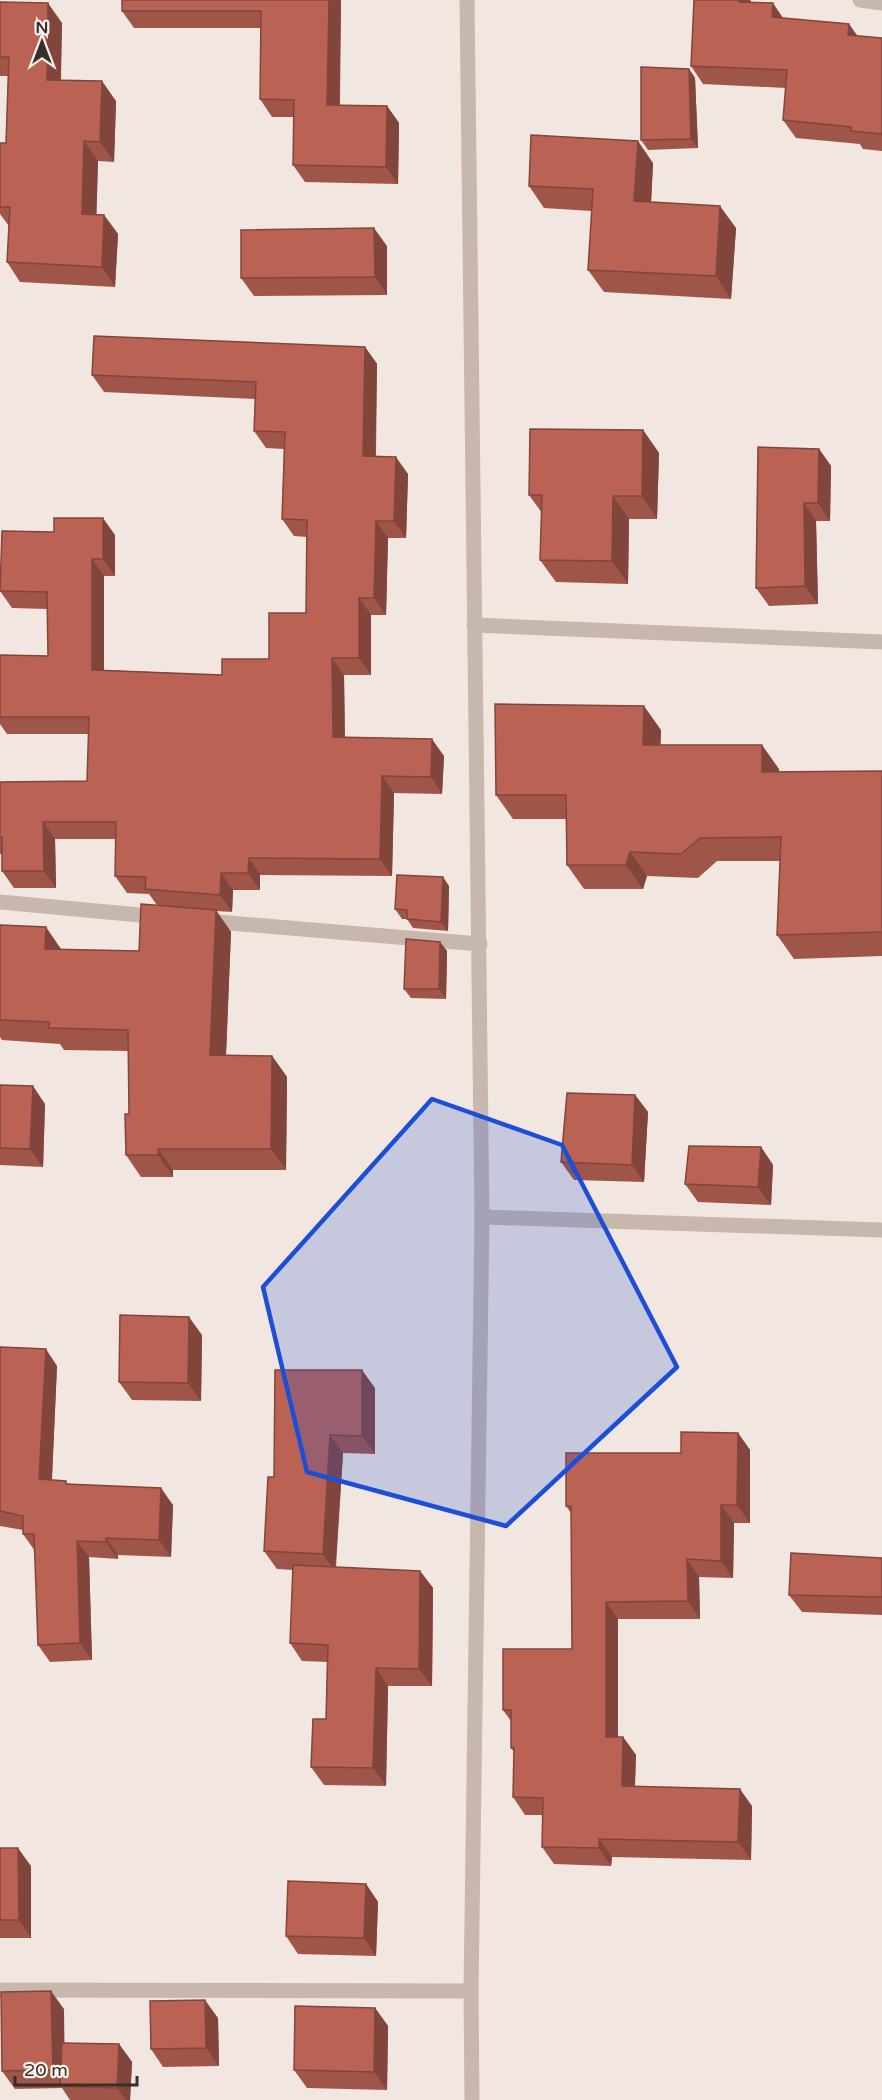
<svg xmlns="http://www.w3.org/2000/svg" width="882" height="2100" font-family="'Varela Round',sans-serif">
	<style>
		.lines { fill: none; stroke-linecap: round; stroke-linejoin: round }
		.minor { stroke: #c8b7ad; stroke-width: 15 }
		.wall { fill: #a05549 }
		.shaded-wall { fill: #82453c }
		.building { fill: #ba6355; stroke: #82453c; stroke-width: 1.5 }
		.marked { fill: #1d4ed8; fill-opacity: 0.2; stroke: #1d4ed8; stroke-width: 4.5; stroke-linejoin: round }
	</style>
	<rect width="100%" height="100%" fill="#f1e7e0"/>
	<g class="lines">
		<g class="minor">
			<polyline points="467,0 482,1217 471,1991 472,2100"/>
			<polyline points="860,0 882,3"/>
			<polyline points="474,625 882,642"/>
			<polyline points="0,902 161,917"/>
			<polyline points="206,921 480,944"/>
			<polyline points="482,1217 882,1230"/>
			<polyline points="0,1990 471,1991"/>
		</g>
	</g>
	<g class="wall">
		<polygon points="341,0 340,105 387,106 399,123 398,184 305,182 293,165 294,117 272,117 260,99 261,28 134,28 122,11"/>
		<polygon points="694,0 750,0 751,2 783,18 857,36 882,38 882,151 863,149 860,144 796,138 783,120 786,88 703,84 691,66"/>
		<polygon points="0,2 62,23 61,80 116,101 114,162 98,161 96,214 104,215 118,234 115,287 20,282 7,262 9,226 0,214 0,143 6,143 8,76 0,76"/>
		<polygon points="689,69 695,78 698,148 648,150 641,140"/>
		<polygon points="653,163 651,202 736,228 731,299 604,292 588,270 592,211 544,208 529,186"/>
		<polygon points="387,246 387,295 254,296 241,278"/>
		<polygon points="365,347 377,364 376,456 408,474 406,538 388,538 386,615 371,615 371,675 344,675 345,737 444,756 442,794 394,793 392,876 260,875 260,890 233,890 232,912 216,911 231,932 226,1056 272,1056 287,1077 286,1170 173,1170 173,1177 141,1177 126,1155 129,1114 128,1051 64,1050 60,1044 2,1040 0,1037 0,925 61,950 139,951 157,905 149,894 127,893 115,876 116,839 55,839 56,888 14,888 2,871 2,854 0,854 0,782 87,781 89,734 7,734 0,724 0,655 48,656 47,609 12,608 0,591 115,535 115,576 104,576 104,670 222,675 269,659 306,613 307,537 294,536 282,519 284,449 266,448 254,431 255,399 104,392 92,375"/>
		<polygon points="643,430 659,453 657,519 629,519 628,584 556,582 540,560 542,513 529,495"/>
		<polygon points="819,449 831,466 830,521 816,521 818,604 769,606 756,588"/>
		<polygon points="661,730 660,745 779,769 779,772 882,771 882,956 794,959 777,935 780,861 717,861 698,878 647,876 643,889 584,889 567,865 566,819 513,819 496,795"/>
		<polygon points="449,886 448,931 413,928 407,919 402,919 395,909"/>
		<polygon points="440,942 447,951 446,999 411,998 404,989"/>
		<polygon points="0,1085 45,1104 43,1167 0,1165"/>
		<polygon points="635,1095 648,1112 644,1182 574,1180 561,1162"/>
		<polygon points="761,1147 773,1165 771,1205 698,1202 685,1184"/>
		<polygon points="202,1335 201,1401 132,1400 119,1382"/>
		<polygon points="0,1347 57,1366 52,1480 173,1505 171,1557 118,1555 118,1559 89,1557 92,1660 50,1662 38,1645 35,1551 23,1534 23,1530 0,1526"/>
		<polygon points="375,1388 375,1454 343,1453 336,1567 420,1571 433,1588 432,1686 388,1686 386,1786 324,1785 311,1767 326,1719 327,1662 302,1661 290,1643 293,1570 277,1569 264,1551 274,1477"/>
		<polygon points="738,1433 750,1450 750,1523 734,1523 733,1578 699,1577 700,1619 618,1619 618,1737 623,1737 636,1755 635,1787 752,1806 751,1860 612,1857 611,1866 554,1864 542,1847 542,1815 525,1815 513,1797 514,1752 511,1748 511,1721 503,1710 572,1649 571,1513 566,1506 681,1453"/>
		<polygon points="882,1558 882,1615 802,1612 789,1595"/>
		<polygon points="0,1848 31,1866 31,1938 0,1938"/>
		<polygon points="366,1884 378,1902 376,1956 298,1954 286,1936"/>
		<polygon points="375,2008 388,2026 387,2090 307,2088 294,2070"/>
		<polygon points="64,2009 64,2043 119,2044 132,2062 130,2100 70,2100 62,2088 15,2089 2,2071"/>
		<polygon points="218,2018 219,2066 163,2067 151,2049"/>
	</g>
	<g class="shaded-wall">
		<polygon points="329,0 341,0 339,122 327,105"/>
		<polygon points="739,0 750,0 752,3 739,2"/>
		<polygon points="48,3 62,23 60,99 47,80"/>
		<polygon points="773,3 785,21 772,17"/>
		<polygon points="849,24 862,42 848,35"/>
		<polygon points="689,69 695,78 698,148 691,139"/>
		<polygon points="102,81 116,101 114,162 100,142"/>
		<polygon points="387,106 399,123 398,184 386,167"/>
		<polygon points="84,141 98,161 96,233 82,214"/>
		<polygon points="638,141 653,163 650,224 634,201"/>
		<polygon points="720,206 736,228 731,299 716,276"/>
		<polygon points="104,215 118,234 115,287 102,267"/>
		<polygon points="374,228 387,246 387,295 375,277"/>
		<polygon points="365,347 377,364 375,473 363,456"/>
		<polygon points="643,430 659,453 657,519 642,496"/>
		<polygon points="819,449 831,466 830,521 818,503"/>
		<polygon points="396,457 408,474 406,538 394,521"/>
		<polygon points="613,496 629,519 628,584 612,561"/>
		<polygon points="804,503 816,521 818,604 805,586"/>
		<polygon points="103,518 115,535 115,576 103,559"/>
		<polygon points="376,521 388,538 386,615 374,598"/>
		<polygon points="92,559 104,576 104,687 92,670"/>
		<polygon points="359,598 371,615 371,675 359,658"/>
		<polygon points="332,658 344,675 345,754 333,737"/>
		<polygon points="644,706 661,730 660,769 643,745"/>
		<polygon points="432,739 444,756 442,794 431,777"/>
		<polygon points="762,745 779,769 779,796 762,772"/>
		<polygon points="382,776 394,793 392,876 380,859"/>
		<polygon points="43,822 55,839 56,888 44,871"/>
		<polygon points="630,852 647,876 643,889 626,865"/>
		<polygon points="249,858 260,875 260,890 248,873"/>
		<polygon points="221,873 233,890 232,912 220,895"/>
		<polygon points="443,877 449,886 448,931 441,922"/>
		<polygon points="216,910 231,932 225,1077 210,1055"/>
		<polygon points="46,927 61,949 60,971 45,949"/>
		<polygon points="440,942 447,951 446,999 439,989"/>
		<polygon points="272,1056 287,1077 286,1170 271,1149"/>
		<polygon points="33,1086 45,1104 43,1167 30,1149"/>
		<polygon points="635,1095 648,1112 644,1182 632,1165"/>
		<polygon points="761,1147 773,1165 771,1205 758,1187"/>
		<polygon points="158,1149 173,1170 173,1177 158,1155"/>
		<polygon points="189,1317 202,1335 201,1401 188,1383"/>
		<polygon points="46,1349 57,1366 51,1496 39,1479"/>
		<polygon points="362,1370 375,1388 375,1454 362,1436"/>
		<polygon points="738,1433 750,1450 750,1523 737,1505"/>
		<polygon points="330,1435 343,1453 335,1572 323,1554"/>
		<polygon points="161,1488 173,1505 171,1557 159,1540"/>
		<polygon points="721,1505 734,1523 733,1578 721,1561"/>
		<polygon points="106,1538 118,1555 118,1559 106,1542"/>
		<polygon points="77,1541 89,1557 92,1660 80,1643"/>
		<polygon points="687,1559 699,1577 700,1619 688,1601"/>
		<polygon points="420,1571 433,1588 432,1686 419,1669"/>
		<polygon points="606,1602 618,1619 618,1755 606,1737"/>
		<polygon points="376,1668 388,1686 386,1786 373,1768"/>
		<polygon points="623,1737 636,1755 634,1804 622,1786"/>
		<polygon points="740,1789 752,1806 751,1860 738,1842"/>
		<polygon points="599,1839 612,1857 611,1866 599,1848"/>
		<polygon points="18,1848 31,1866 31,1938 19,1920"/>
		<polygon points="366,1884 378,1902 376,1956 364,1938"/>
		<polygon points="51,1991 64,2009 65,2086 64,2086 53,2070"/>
		<polygon points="205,2000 218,2018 219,2066 206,2048"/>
		<polygon points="375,2008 388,2026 387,2090 374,2072"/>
		<polygon points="119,2044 132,2062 130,2100 126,2100 117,2088"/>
	</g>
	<g class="building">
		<polygon points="122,0 329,0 327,105 387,106 386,167 293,165 294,100 260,99 261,11 122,11"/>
		<polygon points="694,0 739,0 739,2 773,3 772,17 849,24 848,35 882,38 882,134 851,131 851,127 783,120 787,70 691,66"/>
		<polygon points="0,2 48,3 47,80 102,81 100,142 84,141 82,214 104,215 102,267 7,262 10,207 0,207 0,143 6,143 9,57 0,57"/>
		<polygon points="641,67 689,69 691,139 641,140"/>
		<polygon points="531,135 638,141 634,201 720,206 716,276 588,270 593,189 529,186"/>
		<polygon points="374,228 375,277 241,278 241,230"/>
		<polygon points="94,336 365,347 363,456 396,457 394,521 376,521 374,598 359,598 359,658 332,658 333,737 432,739 431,777 382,776 380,859 249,858 248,873 221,873 220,895 145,889 146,877 115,876 116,822 43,822 44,871 2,871 2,837 0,837 0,782 87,781 89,717 0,717 0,655 48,656 47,592 0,591 2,531 54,532 54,518 103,518 103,559 92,559 92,670 222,675 222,659 269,659 269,613 306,613 307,520 282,519 285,432 254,431 256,382 92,375"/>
		<polygon points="530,429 643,430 642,496 613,496 612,561 540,560 542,495 529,495"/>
		<polygon points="758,447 819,449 818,503 804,503 805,586 756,588"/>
		<polygon points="495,704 644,706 643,745 762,745 762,772 882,771 882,932 777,935 781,837 700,838 681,854 630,852 626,865 567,865 566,795 496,795"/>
		<polygon points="397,875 443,877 441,922 407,919 407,910 395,909"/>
		<polygon points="141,904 216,910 210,1055 272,1056 271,1149 158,1149 158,1155 126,1155 125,1114 129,1114 128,1030 49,1028 49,1022 0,1020 0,925 46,927 45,949 139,951"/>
		<polygon points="406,939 440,942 439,989 404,989"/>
		<polygon points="0,1085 33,1086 30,1149 0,1148"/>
		<polygon points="567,1093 635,1095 632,1165 561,1162"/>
		<polygon points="689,1146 761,1147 758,1187 685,1184"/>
		<polygon points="120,1315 189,1317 188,1383 119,1382"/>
		<polygon points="0,1347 46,1349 39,1479 66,1481 66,1484 161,1488 159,1540 106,1538 106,1542 77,1541 80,1643 38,1645 34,1534 23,1534 23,1516 0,1511"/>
		<polygon points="275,1370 362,1370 362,1436 330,1435 323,1554 264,1551 268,1477 274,1477"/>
		<polygon points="681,1432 738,1433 737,1505 721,1505 721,1561 687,1559 688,1601 606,1602 606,1737 623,1737 622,1786 740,1789 738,1842 599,1839 599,1848 542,1847 543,1798 513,1797 514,1748 511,1748 511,1710 503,1710 503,1649 572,1649 571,1506 566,1506 566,1453 681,1453"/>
		<polygon points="791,1553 882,1558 882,1597 789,1595"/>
		<polygon points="293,1565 420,1571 419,1669 376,1668 373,1768 311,1767 313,1719 326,1719 328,1645 290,1643"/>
		<polygon points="0,1848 18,1848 19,1920 0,1920"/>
		<polygon points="288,1881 366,1884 364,1938 286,1936"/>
		<polygon points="51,1991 53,2070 2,2071 1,1992"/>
		<polygon points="205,2000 206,2048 151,2049 150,2001"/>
		<polygon points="295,2006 375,2008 374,2072 294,2070"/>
		<polygon points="62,2043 119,2044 117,2088 60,2086"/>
	</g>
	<path class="marked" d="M432,1099l130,46 115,222 -171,159 -199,-54 -44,-185z"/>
	<g transform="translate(42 42)" stroke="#f9f2ec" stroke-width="4.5" paint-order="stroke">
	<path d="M0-4.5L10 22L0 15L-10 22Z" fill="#372d2b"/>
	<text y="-9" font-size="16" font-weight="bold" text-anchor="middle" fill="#372d2b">N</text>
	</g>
	<path d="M15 2076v9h122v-9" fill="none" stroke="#372d2b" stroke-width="3"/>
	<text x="24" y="2076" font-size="18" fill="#372d2b" stroke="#f9f2ec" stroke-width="4.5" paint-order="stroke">20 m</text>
</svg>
